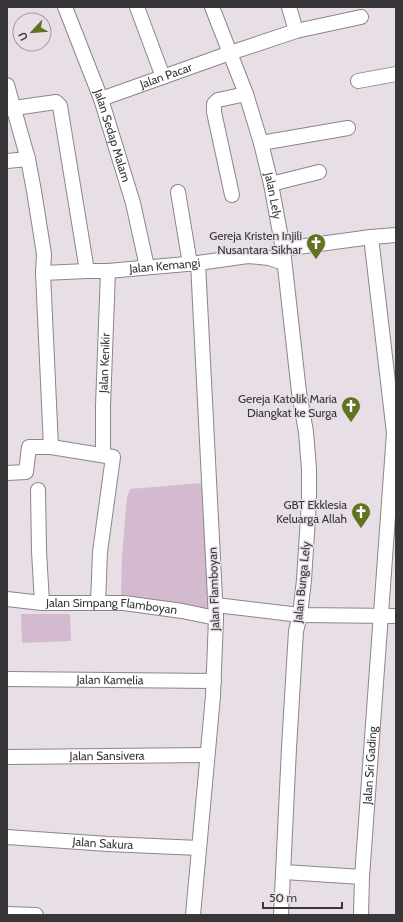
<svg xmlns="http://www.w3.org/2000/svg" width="403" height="922" font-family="Cabin,sans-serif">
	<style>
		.green { fill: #d3bacf }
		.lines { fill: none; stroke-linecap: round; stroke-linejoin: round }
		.minor-casing { stroke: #8d858c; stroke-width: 16 }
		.minor { stroke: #fff; stroke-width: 14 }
		.labels { text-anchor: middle; stroke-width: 3; stroke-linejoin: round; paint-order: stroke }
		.street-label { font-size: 12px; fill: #393639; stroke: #e7dee6 }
		.poi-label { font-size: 12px; fill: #393639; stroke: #e7dee6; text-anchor: end }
	</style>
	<rect width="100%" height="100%" fill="#e7dee6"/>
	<g class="green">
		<polygon points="202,483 209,613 121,600 122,556 127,497 130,489"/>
		<polygon points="21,614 70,614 71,641 22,643"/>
	</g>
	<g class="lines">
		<g class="minor-casing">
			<g id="minor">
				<path id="s1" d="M65,7l36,92 32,104 14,64"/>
				<polyline points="137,7 163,77"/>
				<path id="s2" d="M212,7l34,87 15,49 10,41 12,65 16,143 7,40 3,37v33l-5,78 -4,35 -4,16 -7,117 -8,167"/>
				<polyline points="289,7 296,31"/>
				<polyline points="358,81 396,74"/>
				<polyline points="7,85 28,159 34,191 44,254 43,273 51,447"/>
				<path id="s3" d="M101,99l129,-46 66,-22 65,-14"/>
				<polyline points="7,109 56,102 60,106 87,271"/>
				<polyline points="261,143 348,128"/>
				<polyline points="7,161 28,159"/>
				<polyline points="271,184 319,172"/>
				<polyline points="178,192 190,264"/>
				<polyline points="232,195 214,112 214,104 218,100 246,94"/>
				<polyline points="283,249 371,237 396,235"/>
				<path id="s4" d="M43,273l44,-2h21l90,-8 50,-7 21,2 15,5"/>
				<path id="s5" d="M103,455v-49l5,-135"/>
				<polyline points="7,473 26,472 29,447 51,447 113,457 100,552 98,603"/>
				<polyline points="38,490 39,551 42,603"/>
				<path id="s6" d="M7,599l35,4h82l58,8 34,7"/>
				<polyline points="216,605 300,615 396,616"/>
				<path id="s7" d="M7,679l207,2"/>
				<path id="s8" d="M7,757l200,-2"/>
				<path id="s9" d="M7,837l101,7 91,4"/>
				<polyline points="284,872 362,877"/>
				<polyline points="7,914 36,915"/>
				<polyline points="193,915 213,696 216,618 198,263"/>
				<path id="s10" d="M361,915l1,-38 32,-444 -23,-196"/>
			</g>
		</g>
		<use href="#minor" class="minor"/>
	</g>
	<defs>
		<g id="church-pin" transform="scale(1)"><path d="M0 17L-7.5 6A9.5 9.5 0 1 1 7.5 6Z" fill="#617220" stroke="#e7dee6"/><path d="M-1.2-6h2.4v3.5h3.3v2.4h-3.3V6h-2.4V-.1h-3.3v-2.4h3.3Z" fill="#fff"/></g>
	</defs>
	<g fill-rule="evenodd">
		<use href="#church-pin" x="316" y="243"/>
		<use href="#church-pin" x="351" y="406"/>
		<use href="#church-pin" x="361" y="512"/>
	</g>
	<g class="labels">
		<g class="street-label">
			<text dy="4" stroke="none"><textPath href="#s3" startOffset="69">Jalan Pacar</textPath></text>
			<text dy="4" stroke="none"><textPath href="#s1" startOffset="137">Jalan Sedap Malam</textPath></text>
			<text dy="4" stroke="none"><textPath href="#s2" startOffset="199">Jalan Lely</textPath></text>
			<text dy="4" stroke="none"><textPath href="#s4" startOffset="122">Jalan Kemangi</textPath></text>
			<text dy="4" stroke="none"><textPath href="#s5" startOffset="92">Jalan Kenikir</textPath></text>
			<text transform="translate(302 582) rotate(-84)" y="4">Jalan Bunga Lely</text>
			<text transform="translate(214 589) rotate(-92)" y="4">Jalan Flamboyan</text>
			<text dy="4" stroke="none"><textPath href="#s6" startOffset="105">Jalan Simpang Flamboyan</textPath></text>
			<text dy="4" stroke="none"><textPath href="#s7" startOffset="103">Jalan Kamelia</textPath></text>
			<text dy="4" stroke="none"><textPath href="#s8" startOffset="100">Jalan Sansivera</textPath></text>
			<text dy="4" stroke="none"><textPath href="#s10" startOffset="150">Jalan Sri Gading</textPath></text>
			<text dy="4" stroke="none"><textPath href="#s9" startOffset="96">Jalan Sakura</textPath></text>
		</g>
		<g class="poi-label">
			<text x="302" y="240">Gereja Kristen Injili<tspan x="302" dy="14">Nusantara Sikhar</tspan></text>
			<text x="337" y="403">Gereja Katolik Maria<tspan x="337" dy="14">Diangkat ke Surga</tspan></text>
			<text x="347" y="509">GBT Ekklesia<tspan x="347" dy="14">Keluarga Allah</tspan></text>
		</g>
	</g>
	<rect width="403" height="922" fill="none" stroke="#393639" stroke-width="16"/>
	<g transform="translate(32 32) rotate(244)"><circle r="19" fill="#e7dee6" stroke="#a19ba1"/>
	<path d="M0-3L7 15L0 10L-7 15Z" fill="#617220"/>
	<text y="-6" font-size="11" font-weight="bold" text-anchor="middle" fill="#393639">U</text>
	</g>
	<path d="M263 902v6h79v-6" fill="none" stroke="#393639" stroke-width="2"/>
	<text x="269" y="902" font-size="12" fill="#393639" stroke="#e7dee6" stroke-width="3" paint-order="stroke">50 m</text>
</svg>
